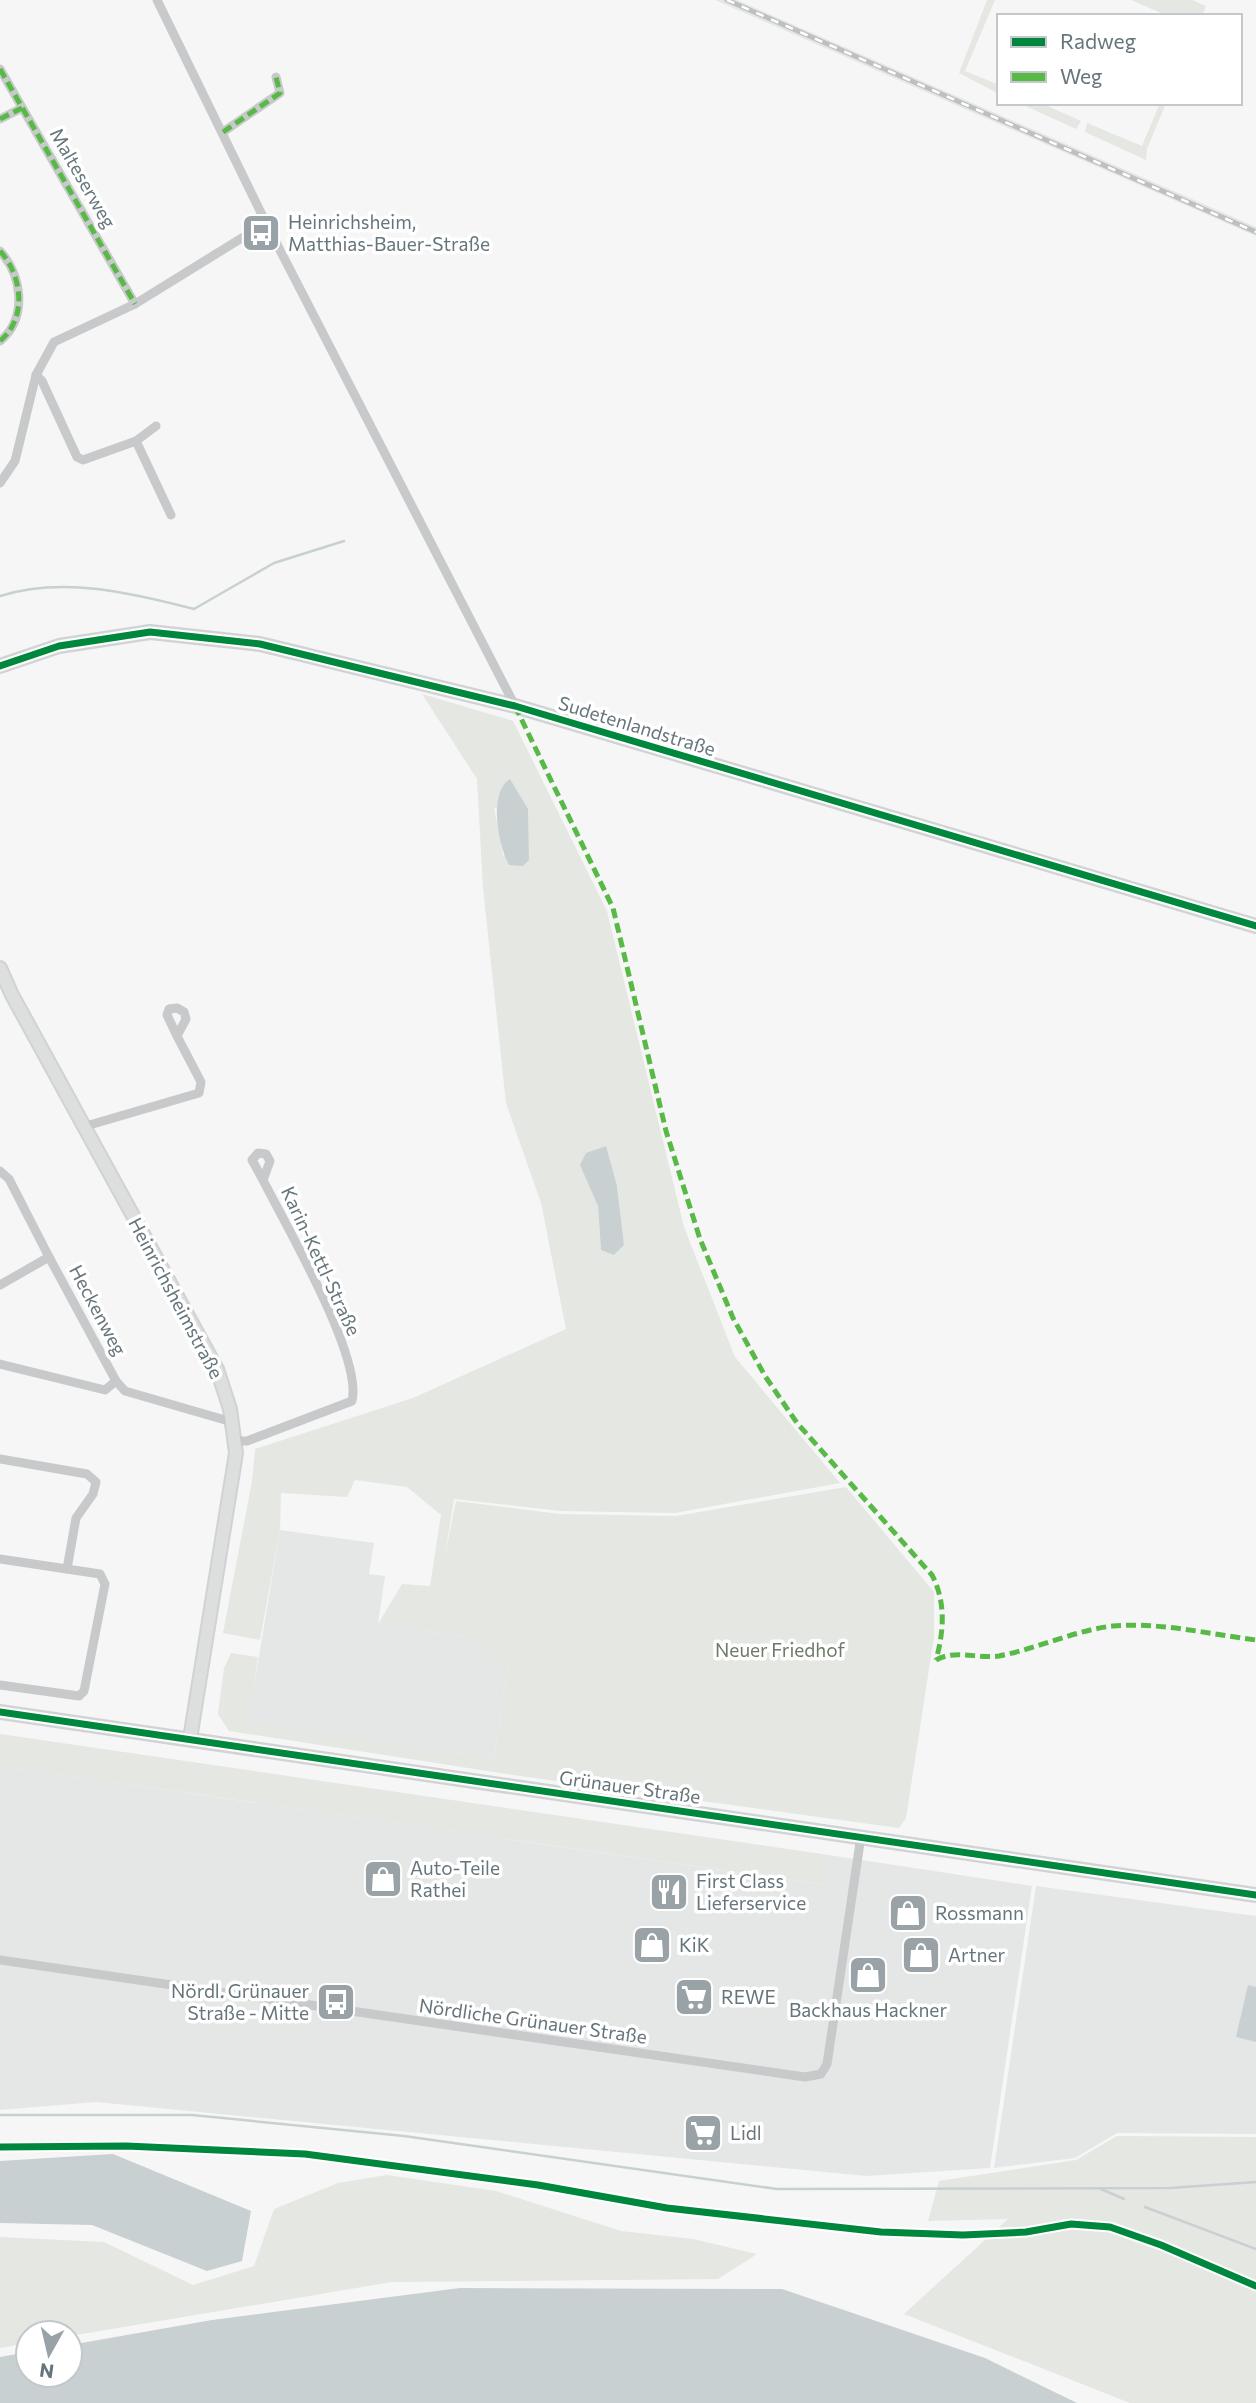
<svg xmlns="http://www.w3.org/2000/svg" width="1256" height="2403" font-family="Commissioner,sans-serif">
	<style>
		.built { fill: #e5e7e6 }
		.green { fill: #e5e7e3; fill-rule: evenodd }
		.water { fill: #c8d0d2 }
		.lines { fill: none; stroke-linecap: round; stroke-linejoin: round }
		.stream { stroke: #c8d0d2; stroke-width: 2.5 }
		.secondary-casing { stroke: #d1d2d3; stroke-width: 16 }
		.street { stroke: #c7c9ca; stroke-width: 9 }
		.secondary { stroke: #dddede; stroke-width: 12 }
		.rail-casing { stroke: #bec0c0; stroke-width: 5 }
		.rail { stroke: #fff; stroke-width: 2.5; stroke-dasharray: 8; stroke-linecap: butt }
		.quiet { stroke: #58b947; stroke-width: 5; stroke-dasharray: 10 5; stroke-linecap: butt }
		.cycleway-casing { stroke: #fff; stroke-width: 11 }
		.cycleway { stroke: #00873e; stroke-width: 7 }
		.labels { text-anchor: middle; stroke-width: 7; stroke-linejoin: round; paint-order: stroke }
		.street-label { font-size: 19px; fill: #66757c; stroke: #fff }
		.poi-label { font-size: 19px; fill: #66757c; stroke: #fff; text-anchor: start }
		.park-label { font-size: 19px; fill: #6d7a68; stroke: #fff }
	</style>
	<rect width="100%" height="100%" fill="#f6f6f6"/>
	<g class="built">
		<polygon points="715,0 737,0 1256,227 1256,236"/>
		<polygon points="280,1530 374,1543 369,1574 385,1576 378,1624 481,1639 508,1664 494,1758 248,1722"/>
		<polygon points="0,1766 826,1885 822,1854 1032,1886 990,2168 866,2176 96,2102 0,2110"/>
		<polygon points="1036,1886 1256,1916 1256,2134 1117,2133 1075,2158 994,2168"/>
	</g>
	<g class="green">
		<polygon points="987,0 995,0 965,71 999,85 999,94 959,73"/>
		<polygon points="1131,0 1192,0 1206,6 1202,16 1168,16"/>
		<polygon points="1019,103 1041,103 1081,121 1076,129"/>
		<polygon points="1160,103 1166,103 1147,149 1146,160 1085,132 1087,123 1142,146"/>
		<path d="M422,694l91,27 94,190 77,316 51,130 105,126 -165,30 -115,-2 -106,-12 -9,56 11,-54 104,13 116,2 170,-29 88,105v45l-28,181 -7,10 -379,-52 -291,-45 -11,-17 6,-46 7,-15 27,4 -9,65 245,36 14,-94 -30,-4 3,-21 -103,-15 24,-40 28,2 11,-71 -34,-28 -52,-7 -8,17 -66,-4 -1,37 -20,110 -37,-7 29,-152 3,-32 158,-51 153,-69 -25,-126 -35,-100 -23,-215 -6,-109zM494,807l34,29 1,24 -26,-5zM617,1186l7,59 -10,10 -13,-6 -3,-43z"/>
		<polygon points="0,1734 822,1854 827,1885 0,1766"/>
		<polygon points="1117,2136 1256,2137 1256,2403 1130,2403 904,2314 1008,2219 928,2221 939,2181 1076,2160"/>
		<polygon points="387,2175 496,2191 621,2231 693,2239 757,2254 718,2279 392,2282 70,2336 70,2333 28,2333 28,2343 0,2348 0,2237 104,2242 193,2285 254,2266 274,2209 338,2183"/>
	</g>
	<g class="water">
		<path d="M510,779l18,30 1,51 -6,6 -14,-1c-11,-19 -21,-73 1,-86z"/>
		<polygon points="606,1146 617,1186 624,1245 614,1255 601,1250 598,1206 580,1165 586,1153"/>
		<polygon points="1248,1985 1256,1987 1256,2042 1236,2037"/>
		<polygon points="113,2154 251,2211 242,2261 207,2271 92,2225 0,2223 0,2161"/>
		<polygon points="460,2288 782,2289 985,2358 1077,2403 0,2403 0,2357 28,2352 28,2375 70,2375 70,2345 212,2320"/>
	</g>
	<g class="lines">
		<g class="stream">
			<path d="M0,596c63,-20 132,-3 194,13l80,-46 70,-22"/>
			<polyline points="0,2115 192,2115 404,2136 777,2189 1170,2188 1256,2182"/>
			<polyline points="1101,2189 1124,2199"/>
			<polyline points="1145,2207 1256,2249"/>
		</g>
		<g class="secondary-casing">
			<g id="secondary">
				<polyline points="0,666 59,646 150,632 260,644 515,706 1256,926"/>
				<polyline points="0,968 12,995 217,1369 230,1409 236,1453 190,1739"/>
				<polyline points="0,1712 1256,1895"/>
			</g>
		</g>
		<g class="street">
			<polyline points="157,0 266,223 515,706"/>
			<polyline points="0,69 135,304"/>
			<polyline points="0,119 22,108"/>
			<polyline points="223,132 280,93 276,77"/>
			<path d="M0,251c22,24 28,67 0,90"/>
			<polyline points="36,375 42,381 77,457 83,460 136,441 171,515"/>
			<polyline points="136,441 156,426"/>
			<polyline points="0,483 15,461 36,375 54,342 135,304 266,223"/>
			<polyline points="86,1126 199,1093 201,1082 177,1036 167,1015 169,1009 177,1008 184,1012 186,1019 177,1036"/>
			<polyline points="0,1171 9,1179 49,1257"/>
			<polyline points="0,1285 49,1257 116,1381 125,1391 232,1422"/>
			<polyline points="0,1364 105,1390 116,1381"/>
			<path d="M236,1441h11l105,-40c11,-44 -67,-177 -89,-221l7,-19 -4,-7 -8,-1 -6,7 11,20"/>
			<polyline points="0,1459 87,1474 96,1482 93,1494 76,1518 67,1569"/>
			<polyline points="0,1559 100,1574 105,1584 84,1691 79,1696 0,1685"/>
			<polyline points="0,1960 805,2077 821,2074 827,2064 861,1836"/>
		</g>
		<use href="#secondary" class="secondary"/>
		<g class="rail-casing">
			<polyline id="rail" points="727,0 1256,232"/>
		</g>
		<use href="#rail" class="rail"/>
		<g class="quiet">
			<polyline points="0,69 135,304"/>
			<polyline points="0,119 22,108"/>
			<polyline points="223,132 280,93 276,77"/>
			<path d="M0,251c22,24 28,67 0,90"/>
			<path d="M515,706l98,202 53,223 34,108 33,79 32,58 32,47 135,152c14,27 12,56 4,85"/>
			<path d="M936,1660c19,-11 41,-1 63,-4 37,-7 77,-26 114,-30 48,-4 95,8 143,14"/>
		</g>
		<g class="cycleway-casing">
			<g id="cycleway">
				<polyline points="0,666 59,646 150,632 260,644 515,706 1256,926"/>
				<polyline points="0,1712 1256,1895"/>
				<polyline points="0,2147 126,2146 305,2154 538,2185 667,2208 881,2232 963,2235 1026,2232 1071,2224 1110,2227 1161,2245 1256,2286"/>
			</g>
		</g>
		<use href="#cycleway" class="cycleway"/>
	</g>
	<defs>
		<g id="bus-square" transform="scale(2.0125)"><rect x="-9" y="-9" width="18" height="18" rx="4" fill="#98a2a7" stroke="#fff"/><path d="M-5-6H5V4H4V6H2V4H-2V6H-4V4H-5ZM-3.5-4V0h7V-4ZM-3.5 1.2v1.5H-2V1.2ZM2 1.2v1.5H3.5V1.2Z" fill="#fff"/></g>
		<g id="shop-square" transform="scale(2.0125)"><rect x="-9" y="-9" width="18" height="18" rx="4" fill="#98a2a7" stroke="#fff"/><path d="M-5-2.5h2.3a2.7 3.5 0 0 1 5.4 0H5L5.5 6h-11ZM-1.5-2.5h3a1.5 2.3 0 0 0-3 0Z" fill="#fff"/></g>
		<g id="restaurant-square" transform="scale(2.0125)"><rect x="-9" y="-9" width="18" height="18" rx="4" fill="#98a2a7" stroke="#fff"/><path d="M-5-6h1v4h1v-4h1v4h1v-4h1v5L-1.5 .5V6h-2V.5L-5-1ZM5-6V6H3V1.5H1.5Q1.5-4 5-6Z" fill="#fff"/></g>
		<g id="supermarket-square" transform="scale(2.0125)"><rect x="-9" y="-9" width="18" height="18" rx="4" fill="#98a2a7" stroke="#fff"/><path d="M-6-5.5h2.5l.6 2H6L4.5 2H-2.5L-4.4-4H-6ZM-1.5 3.2a1.3 1.3 0 1 0 .1 0ZM3 3.2a1.3 1.3 0 1 0 .1 0Z" fill="#fff"/></g>
	</defs>
	<g fill-rule="evenodd">
		<use href="#bus-square" x="261" y="233"/>
		<use href="#shop-square" x="383" y="1879"/>
		<use href="#restaurant-square" x="669" y="1892"/>
		<use href="#shop-square" x="908" y="1913"/>
		<use href="#shop-square" x="652" y="1945"/>
		<use href="#shop-square" x="921" y="1955"/>
		<use href="#shop-square" x="868" y="1975"/>
		<use href="#supermarket-square" x="694" y="1997"/>
		<use href="#bus-square" x="336" y="2002"/>
		<use href="#supermarket-square" x="703" y="2133"/>
	</g>
	<g class="labels">
		<g class="street-label">
			<text transform="translate(83 178) rotate(60)" y="7">Malteserweg</text>
			<text transform="translate(637 726) rotate(17)" y="7">Sudetenlandstraße</text>
			<text transform="translate(321 1261) rotate(65)" y="7">Karin-Kettl-Straße</text>
			<text transform="translate(176 1298) rotate(62)" y="7">Heinrichsheimstraße</text>
			<text transform="translate(98 1310) rotate(62)" y="7">Heckenweg</text>
			<text transform="translate(630 1787) rotate(8)" y="7">Grünauer Straße</text>
			<text transform="translate(533 2021) rotate(8)" y="7">Nördliche Grünauer Straße</text>
		</g>
		<g class="poi-label">
			<text x="288" y="229">Heinrichsheim,<tspan x="288" dy="22">Matthias-Bauer-Straße</tspan></text>
			<text x="410" y="1875">Auto-Teile<tspan x="410" dy="22">Rathei</tspan></text>
			<text x="696" y="1888">First Class<tspan x="696" dy="22">Lieferservice</tspan></text>
			<text x="935" y="1920">Rossmann</text>
			<text x="679" y="1952">KiK</text>
			<text x="948" y="1962">Artner</text>
			<text x="309" y="1998" text-anchor="end">Nördl. Grünauer<tspan x="309" dy="22">Straße - Mitte</tspan></text>
			<text x="721" y="2004">REWE</text>
			<text x="868" y="2017" text-anchor="middle">Backhaus Hackner</text>
			<text x="730" y="2140">Lidl</text>
		</g>
		<g class="park-label">
			<text x="780" y="1657">Neuer Friedhof</text>
		</g>
	</g>
	<rect x="997" y="14" width="245" height="91" fill="#ffffff" stroke="#c2c8cb" stroke-width="2"/>
	<rect x="1011" y="37" width="35" height="10" fill="#00873e" stroke="#c2c8cb" stroke-width="2"/>
	<text x="1060" y="49" font-size="21" fill="#66757c">Radweg</text>
	<rect x="1011" y="72" width="35" height="10" fill="#58b947" stroke="#c2c8cb" stroke-width="2"/>
	<text x="1060" y="84" font-size="21" fill="#66757c">Weg</text>
	<g transform="translate(49 2354) rotate(188)"><circle r="33" fill="#ffffff" stroke="#c2c8cb" stroke-width="2"/>
	<path d="M0-5L12 26L0 18L-12 26Z" fill="#98a2a7"/>
	<text y="-10" font-size="19" font-weight="bold" text-anchor="middle" fill="#66757c">N</text>
	</g>
</svg>
